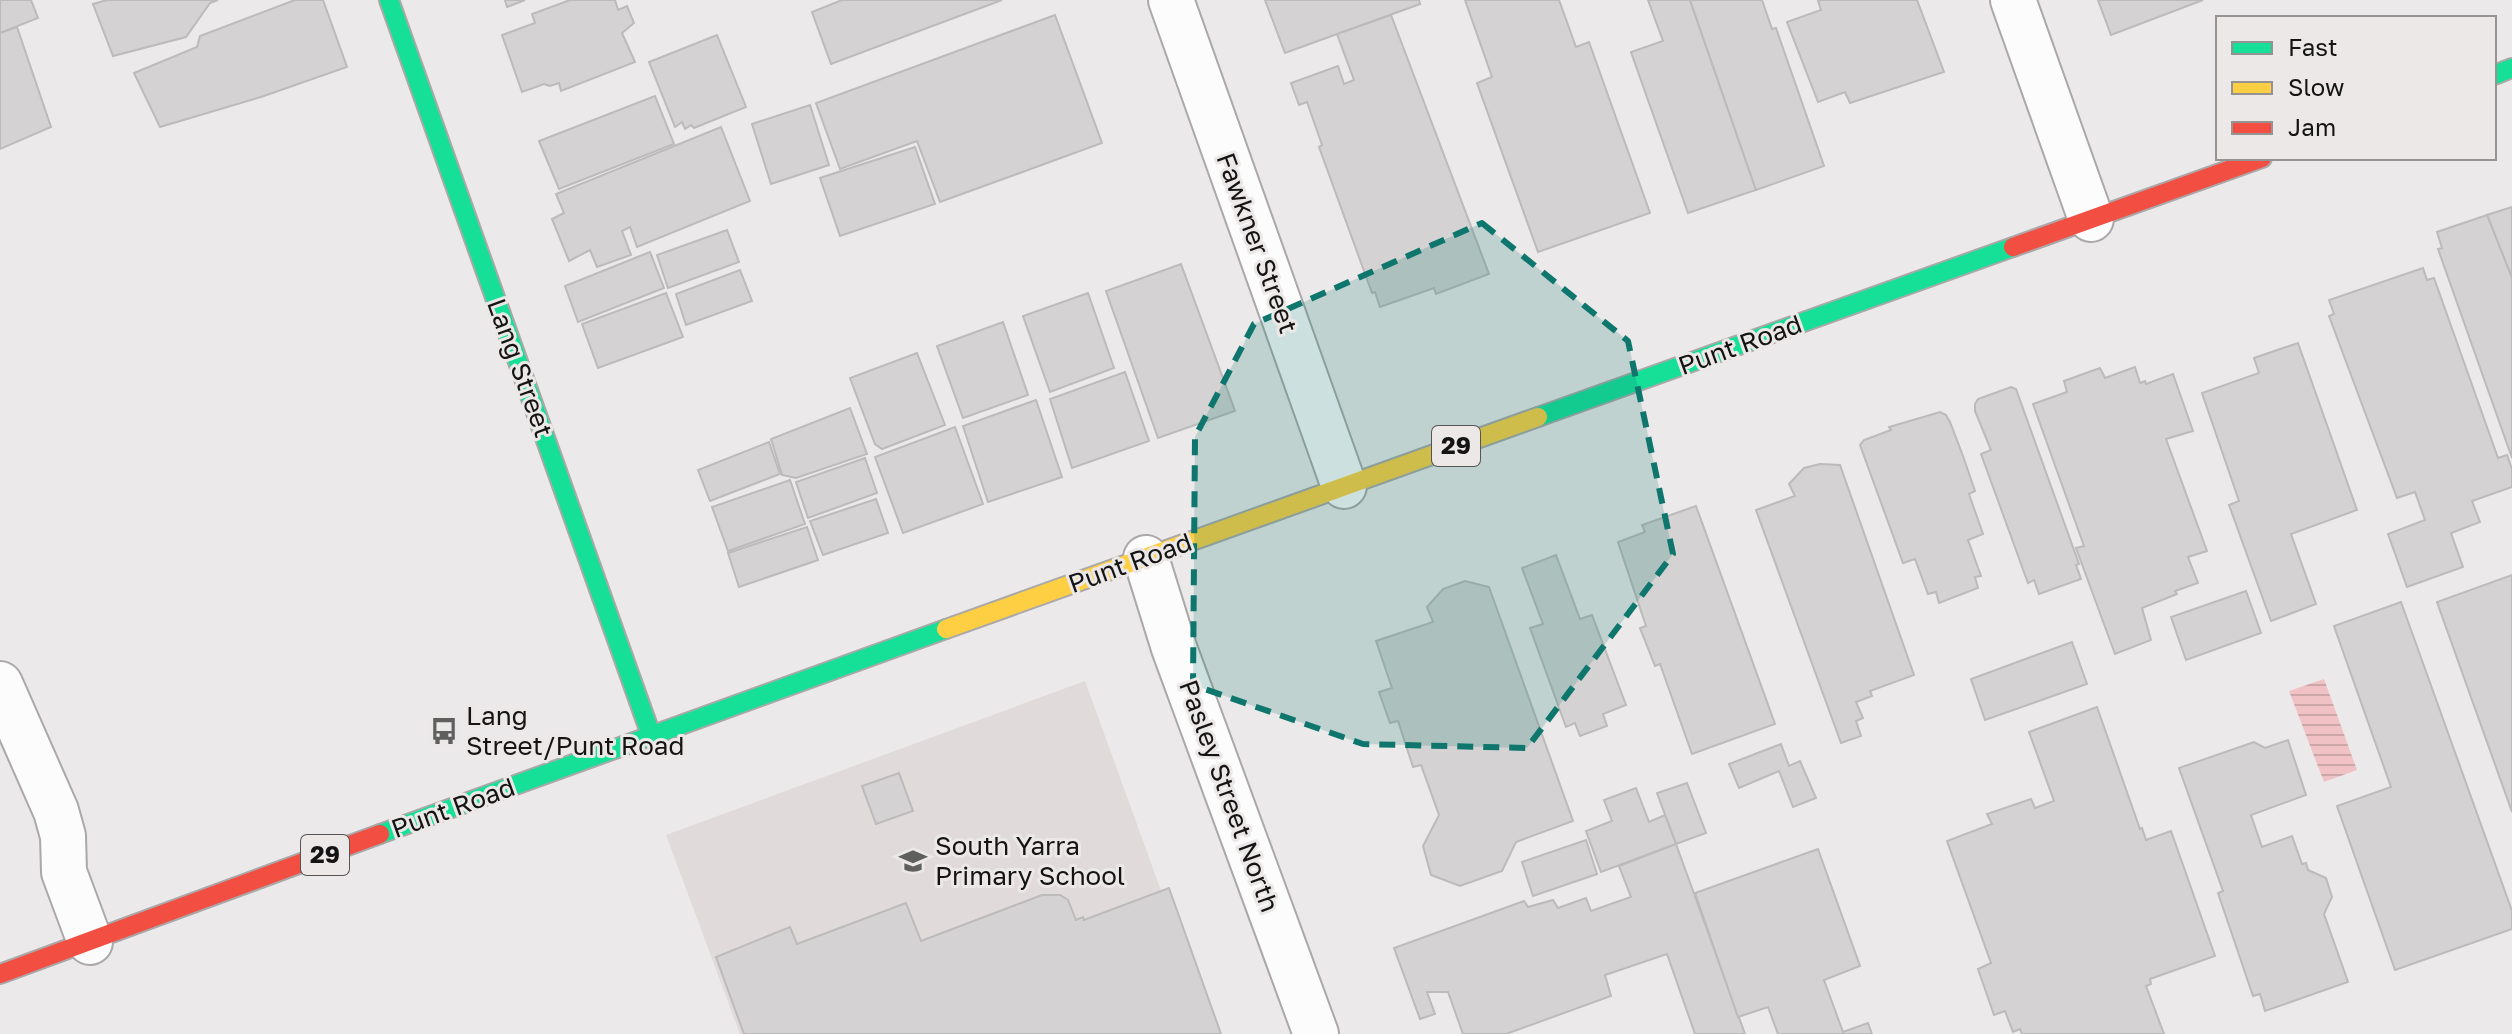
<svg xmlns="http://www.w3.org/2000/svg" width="2512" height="1034" viewBox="0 0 2512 1034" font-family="'Golos Text',sans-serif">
  <defs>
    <pattern id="water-rules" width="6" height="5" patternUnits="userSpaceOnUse" patternTransform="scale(2)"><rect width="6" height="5" fill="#f0c2c5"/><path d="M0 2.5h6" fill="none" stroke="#cda6a8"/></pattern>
  </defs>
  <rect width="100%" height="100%" fill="#ebe9e9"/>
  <!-- built -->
  <polygon fill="#e1dada" points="1085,681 1213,1034 740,1034 666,835"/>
  <!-- water -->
  <polygon fill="url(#water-rules)" points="2324,679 2357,770 2324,782 2289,691"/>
  <!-- building -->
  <g fill="#d4d2d2" stroke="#bcbaba" stroke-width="2">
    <polygon points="0,0 31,0 38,18 0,33"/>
    <polygon points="107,0 218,0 210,3 186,37 113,56 93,4"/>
    <polygon points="295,0 323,0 347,67 261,97 160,127 134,73 197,47 200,36"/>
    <polygon points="505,0 525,0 507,7"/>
    <polygon points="570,0 615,0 618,10 627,6 634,23 622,33 635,62 561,91 559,83 550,86 544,84 522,92 502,35 535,23 532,14"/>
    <polygon points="842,0 1002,0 831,64 812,12"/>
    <polygon points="1265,0 1419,0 1420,4 1285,53"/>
    <polygon points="1465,0 1559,0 1576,47 1589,42 1650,213 1538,252 1477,83 1492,77"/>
    <polygon points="1648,0 1690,0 1756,190 1688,213 1631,52 1663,41"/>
    <polygon points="1690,0 1762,0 1772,29 1776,28 1824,166 1756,190"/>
    <polygon points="1822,0 1917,0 1944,72 1850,103 1845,92 1818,102 1787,22 1821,10 1818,1"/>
    <polygon points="2098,0 2203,0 2111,35"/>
    <polygon points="1055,15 1102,143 940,202 917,141 840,169 816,103"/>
    <polygon points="1391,15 1489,274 1436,294 1434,288 1380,307 1375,292 1372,293 1319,147 1322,145 1307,102 1299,105 1291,83 1338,66 1344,84 1354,80 1337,34"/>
    <polygon points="17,27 51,127 0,149 0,33"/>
    <polygon points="717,35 746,107 694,128 691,125 685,129 682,122 675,127 649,62"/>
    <polygon points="655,96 674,144 559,189 539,141"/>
    <polygon points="810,105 829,165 771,184 752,124"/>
    <polygon points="721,127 750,201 637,247 630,227 622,231 631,255 597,267 590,250 569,261 552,219 564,213 556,194"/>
    <polygon points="915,147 935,204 840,236 820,178"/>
    <polygon points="2512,207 2512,278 2487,215"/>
    <polygon points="2487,215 2512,278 2512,458 2438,249 2442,248 2437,232"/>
    <polygon points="727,230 739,262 668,288 657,255"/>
    <polygon points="650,252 664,288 578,322 565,286"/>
    <polygon points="1181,264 1235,411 1158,438 1106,291"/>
    <polygon points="2423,268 2427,280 2434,278 2498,458 2507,455 2512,469 2512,487 2472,501 2480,522 2451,533 2463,567 2407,587 2388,534 2425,520 2415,492 2397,498 2329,316 2334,314 2329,300"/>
    <polygon points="740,270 752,301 686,325 676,294"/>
    <polygon points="666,293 683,337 598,368 582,324"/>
    <polygon points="1088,293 1114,368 1050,392 1023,316"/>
    <polygon points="1003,322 1028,395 963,418 937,346"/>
    <polygon points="2298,343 2357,510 2291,534 2316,604 2271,621 2229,505 2239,501 2202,393 2259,373 2254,358"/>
    <polygon points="917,353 945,425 882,449 875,444 850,378"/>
    <polygon points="2135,367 2140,383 2145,381 2146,384 2173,374 2193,431 2166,439 2207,551 2188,557 2198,583 2175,591 2177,594 2142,608 2151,640 2115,654 2076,548 2084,546 2033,404 2067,392 2064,381 2100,368 2105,378"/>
    <polygon points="1125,372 1149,441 1072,468 1050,399"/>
    <polygon points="2011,387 2016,389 2079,564 2076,565 2081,579 2039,594 2034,580 2028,583 1981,454 1991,450 1975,411 1975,404 1978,399"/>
    <polygon points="1036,400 1062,477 988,502 963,426"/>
    <polygon points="850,408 867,454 796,478 782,475 771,439"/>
    <polygon points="1940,412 1946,415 1950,422 1963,456 1975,491 1969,494 1983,534 1968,540 1981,576 1975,577 1978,588 1939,603 1936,592 1928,594 1915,559 1903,563 1860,445 1864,440 1891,430 1889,427"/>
    <polygon points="955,427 983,504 903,533 875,457"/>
    <polygon points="769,442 780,474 710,501 698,470"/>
    <polygon points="865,458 877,493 808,518 796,482"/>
    <polygon points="1820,464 1840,465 1914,675 1870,691 1872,696 1856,702 1863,718 1856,721 1861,736 1841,743 1756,510 1795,496 1789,484 1804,468"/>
    <polygon points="790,480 805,524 728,551 712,507"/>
    <polygon points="876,499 888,533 823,555 810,521"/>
    <polygon points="1696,506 1775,724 1692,754 1660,664 1655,666 1640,628 1646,626 1618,542 1645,532 1642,525"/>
    <polygon points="807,527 818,560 739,587 728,553"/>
    <polygon points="1556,555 1580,619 1592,615 1626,705 1603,714 1607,726 1580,736 1575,723 1566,727 1530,628 1543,624 1522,568"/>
    <polygon points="2512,575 2512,812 2437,602"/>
    <polygon points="1465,581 1489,587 1573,821 1516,842 1502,871 1460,886 1431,875 1423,846 1439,815 1421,765 1413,767 1398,721 1390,723 1379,692 1392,688 1376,641 1433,622 1427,607 1443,589"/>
    <polygon points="2246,591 2261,633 2186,660 2171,617"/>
    <polygon points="2401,602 2512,911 2512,929 2395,970 2337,806 2391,787 2334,626"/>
    <polygon points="2072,642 2087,684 1985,720 1971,679"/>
    <polygon points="2097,707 2140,829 2142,828 2146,840 2171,831 2215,956 2150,979 2151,984 2146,986 2164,1034 2022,1034 2020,1029 2013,1032 2005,1011 1994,1015 1978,969 1991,963 1947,841 1992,824 1987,814 2031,799 2035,808 2054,801 2029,732"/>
    <polygon points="2288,740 2306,795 2251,815 2262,847 2292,836 2302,864 2306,863 2308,870 2326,878 2332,897 2324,914 2348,982 2265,1011 2260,994 2253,996 2218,893 2223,891 2179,768 2254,742 2265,748"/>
    <polygon points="1781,744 1789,766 1800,761 1816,798 1793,807 1779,771 1739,788 1729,764"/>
    <polygon points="899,773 913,811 876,824 862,786"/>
    <polygon points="1687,783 1706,833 1676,844 1657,793"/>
    <polygon points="1636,788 1649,822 1665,815 1676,844 1601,872 1586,831 1612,821 1604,800"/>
    <polygon points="1586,840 1597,874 1533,896 1522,862"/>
    <polygon points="1676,844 1745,1034 1695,1034 1667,954 1605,975 1611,996 1506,1034 1463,1034 1448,992 1427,992 1435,1014 1420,1019 1394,948 1524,901 1528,907 1553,900 1558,908 1586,898 1591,911 1631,897 1619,866"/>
    <polygon points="1818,849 1860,966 1824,980 1843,1032 1868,1023 1872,1034 1778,1034 1768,1007 1738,1017 1695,893"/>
    <polygon points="1169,888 1221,1034 744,1034 716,957 790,927 797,944 906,903 921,941 1042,895 1060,895 1068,900 1076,920 1083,917 1084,920"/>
  </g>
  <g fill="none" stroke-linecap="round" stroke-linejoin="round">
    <!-- street casing -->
    <g stroke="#aaa8a8" stroke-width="48">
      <g id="street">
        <polyline points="1171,0 1344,486"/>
        <polyline points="2013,0 2091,219"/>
        <polyline points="1146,558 1174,648 1316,1034"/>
        <polyline points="0,684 56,811 63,836 64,872 90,942"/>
      </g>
    </g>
    <!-- fast casing -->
    <g stroke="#aaa8a8" stroke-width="22">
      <g id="fast">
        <polyline points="389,0 651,735"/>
        <polyline points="2494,75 2512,68"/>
        <polyline points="1538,417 2013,247"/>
        <polyline points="380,834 946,629"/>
      </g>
    </g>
    <!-- slow casing -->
    <g stroke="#aaa8a8" stroke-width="22">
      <polyline id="slow" points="946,629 1538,417"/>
    </g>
    <!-- jam casing -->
    <g stroke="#aaa8a8" stroke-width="22">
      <g id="jam">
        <polyline points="2013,247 2262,158"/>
        <polyline points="0,974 380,834"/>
      </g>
    </g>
    <!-- street -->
    <use href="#street" stroke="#fcfcfc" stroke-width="44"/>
    <!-- fast -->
    <use href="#fast" stroke="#16e098" stroke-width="18"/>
    <!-- slow -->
    <use href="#slow" stroke="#ffcf43" stroke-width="18"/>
    <!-- jam -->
    <use href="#jam" stroke="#f24e42" stroke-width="18"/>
  </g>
  <!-- marked area -->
  <path fill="#0f766e" fill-opacity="0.2" stroke="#0f766e" stroke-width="6" stroke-dasharray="16 10" stroke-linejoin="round" d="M1482,223l146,118 45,213 -146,194 -164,-4 -170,-59 2,-248 59,-113z"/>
  <!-- icons -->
  <defs>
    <g id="bus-bare" transform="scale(2.16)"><path d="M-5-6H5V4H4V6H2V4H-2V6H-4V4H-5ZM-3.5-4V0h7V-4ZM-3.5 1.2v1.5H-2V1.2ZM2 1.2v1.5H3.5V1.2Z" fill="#605f5f" stroke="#ece8e8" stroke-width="2.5" paint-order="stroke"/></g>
    <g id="school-bare" transform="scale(2.16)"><path d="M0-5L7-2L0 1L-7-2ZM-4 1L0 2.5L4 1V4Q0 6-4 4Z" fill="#605f5f" stroke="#ece8e8" stroke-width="2.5" paint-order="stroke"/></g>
  </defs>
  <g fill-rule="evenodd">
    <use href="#bus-bare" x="444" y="731"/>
    <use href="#school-bare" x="913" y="861"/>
  </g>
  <g text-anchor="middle" stroke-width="6" stroke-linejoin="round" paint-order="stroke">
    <!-- shield labels -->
    <g fill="#ece8e8" stroke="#565454" stroke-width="2">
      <rect x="1432" y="426" width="48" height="40" rx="6"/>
      <rect x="301" y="835" width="48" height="40" rx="6"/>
    </g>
    <g font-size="24" font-weight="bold" fill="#151414">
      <text x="1456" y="454">29</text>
      <text x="325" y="863">29</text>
    </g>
    <!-- street labels -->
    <g font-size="26" fill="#151414" stroke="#ece8e8">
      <text transform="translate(1257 243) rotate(70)" y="9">Fawkner Street</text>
      <text transform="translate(1740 345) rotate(-20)" y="9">Punt Road</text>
      <text transform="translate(520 368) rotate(70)" y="9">Lang Street</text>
      <text transform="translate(1130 563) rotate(-20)" y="9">Punt Road</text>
      <text transform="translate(1229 796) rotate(70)" y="9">Pasley Street North</text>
      <text transform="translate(453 808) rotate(-20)" y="9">Punt Road</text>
    </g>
    <!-- poi labels -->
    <g font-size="26" fill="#151414" stroke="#ece8e8" text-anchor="start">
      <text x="466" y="725">Lang<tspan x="466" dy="30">Street/Punt Road</tspan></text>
      <text x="935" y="855">South Yarra<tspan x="935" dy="30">Primary School</tspan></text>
    </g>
  </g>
  <!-- legend -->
  <rect x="2216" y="16" width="280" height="144" fill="#ece8e8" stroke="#969393" stroke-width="2"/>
  <rect x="2232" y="42" width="40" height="12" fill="#16e098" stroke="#969393" stroke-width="2"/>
  <text x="2288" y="56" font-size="24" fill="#151414">Fast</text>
  <rect x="2232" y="82" width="40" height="12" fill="#ffcf43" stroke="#969393" stroke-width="2"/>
  <text x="2288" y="96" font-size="24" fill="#151414">Slow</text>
  <rect x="2232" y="122" width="40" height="12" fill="#f24e42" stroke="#969393" stroke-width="2"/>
  <text x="2288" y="136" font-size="24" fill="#151414">Jam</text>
</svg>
